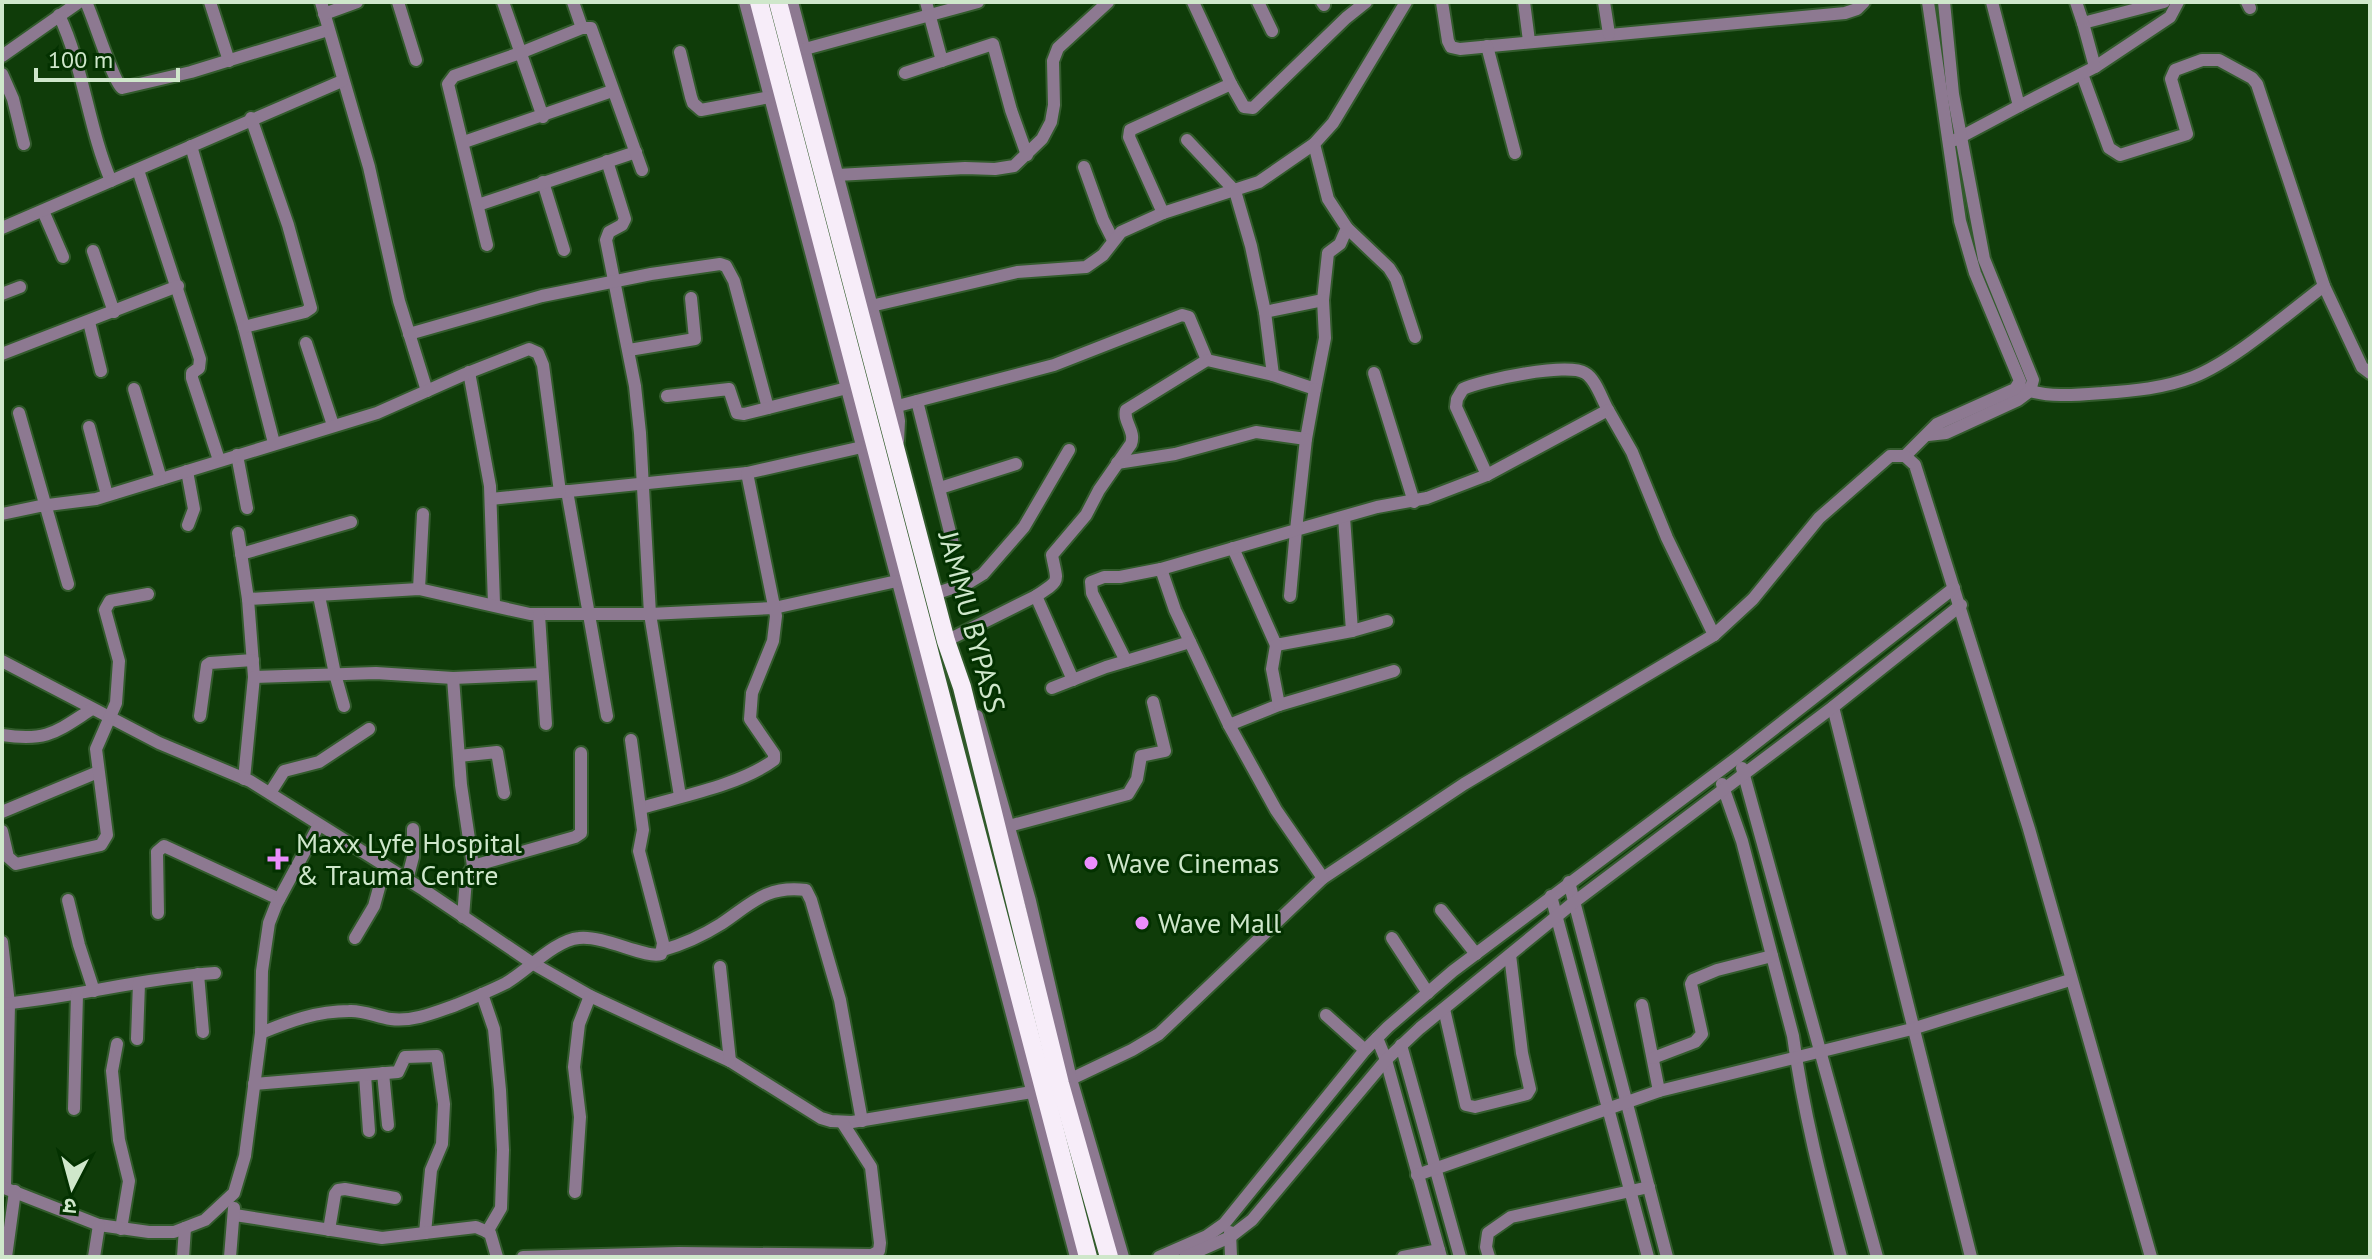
<svg xmlns="http://www.w3.org/2000/svg" width="2372" height="1259" viewBox="0 0 2372 1259" font-family="'PT Sans','Noto Sans Devanagari',sans-serif">
  <rect width="100%" height="100%" fill="#0f3c09"/>
  <g fill="none" stroke-linecap="round" stroke-linejoin="round">
    <!-- minor casing -->
    <g stroke="#325b2c" stroke-width="16">
      <g id="minor">
        <path d="M86,2c8,17 27,79 36,86l69,-16 137,-42"/>
        <polyline points="210,2 229,61"/>
        <polyline points="321,2 369,167 399,301 427,391"/>
        <polyline points="398,2 416,60"/>
        <polyline points="503,2 543,117"/>
        <polyline points="573,2 582,28"/>
        <polyline points="745,2 1076,1257"/>
        <polyline points="792,2 894,391 899,421 898,441"/>
        <polyline points="926,2 942,61"/>
        <polyline points="1193,2 1231,84 1130,130 1129,137 1163,213 1259,182 1314,144 1333,123 1406,2"/>
        <polyline points="1258,2 1272,31"/>
        <polyline points="1322,2 1324,5"/>
        <polyline points="1442,2 1448,41 1451,47 1460,49 1845,13 1857,9 1864,2"/>
        <polyline points="1524,2 1529,41"/>
        <polyline points="1604,2 1609,34"/>
        <polyline points="2076,2 2083,23 2164,2"/>
        <polyline points="2247,2 2250,8"/>
        <polyline points="324,14 357,2"/>
        <path d="M59,15c25,53 29,112 52,166"/>
        <polyline points="1487,46 1515,153"/>
        <polyline points="805,49 978,2"/>
        <polyline points="680,52 691,97 693,103 701,110 770,97"/>
        <polyline points="2,56 79,2"/>
        <polyline points="2095,67 2170,17 2178,2"/>
        <polyline points="905,73 993,44 1011,110 1027,155"/>
        <polyline points="2,74 13,99 24,144"/>
        <polyline points="2082,74 2109,148 2120,155 2187,134 2171,79 2175,70 2202,60 2219,60 2252,78 2257,84 2324,286 2362,367 2370,373"/>
        <polyline points="1231,84 1244,107 1253,108 1346,18 1366,2"/>
        <polyline points="2019,106 2095,67 2083,23"/>
        <polyline points="1187,140 1235,191 1251,246 1265,312 1323,300 1328,253 1340,244 1347,228 1328,199 1314,144"/>
        <polyline points="1955,140 2019,106 1992,2"/>
        <polyline points="464,142 612,91"/>
        <polyline points="191,146 244,327 274,443"/>
        <polyline points="607,161 625,219 622,225 609,232 606,240 635,386 640,433 650,614 680,796"/>
        <polyline points="1084,167 1103,220 1113,240"/>
        <polyline points="138,170 200,359 199,368 192,373 192,378 219,460"/>
        <polyline points="837,175 965,168 995,169 1014,166 1042,139 1051,122 1054,105 1053,61 1058,48 1108,2"/>
        <polyline points="543,182 564,250"/>
        <polyline points="478,205 636,152"/>
        <polyline points="43,211 63,257"/>
        <polyline points="2,228 342,81"/>
        <polyline points="1347,228 1389,268 1396,279 1415,337"/>
        <polyline points="487,245 448,84 454,76 520,53 582,28 591,28 642,170"/>
        <polyline points="93,251 114,312"/>
        <polyline points="2,294 20,287"/>
        <polyline points="871,306 1017,272 1086,267 1103,255 1121,232 1163,213"/>
        <polyline points="1265,312 1273,375 1315,389 1325,338 1323,300"/>
        <polyline points="89,322 101,371"/>
        <polyline points="244,327 305,312 311,308 288,225 251,118"/>
        <polyline points="409,334 542,296 651,274 720,264 726,266 734,281 768,408"/>
        <polyline points="306,343 333,425"/>
        <polyline points="629,350 695,339 691,298"/>
        <polyline points="2,354 178,286"/>
        <polyline points="469,372 490,486 494,604"/>
        <polyline points="1374,373 1414,502"/>
        <polyline points="134,389 161,479"/>
        <path d="M2024,389c24,9 54,6 79,4 31,-2 61,-5 90,-16 41,-16 95,-64 131,-91"/>
        <polyline points="667,396 729,389 737,413 744,414 847,388"/>
        <polyline points="917,401 953,544"/>
        <polyline points="890,408 1054,365 1182,315 1189,317 1207,360 1273,375"/>
        <polyline points="19,413 68,584"/>
        <polyline points="89,427 107,495"/>
        <polyline points="1928,435 1946,433 2018,400 2030,391 2033,380 1984,259 1953,94 1944,2"/>
        <polyline points="237,455 247,508"/>
        <polyline points="1905,456 1937,424 2015,389 2020,381 1975,273 1960,221 1928,2"/>
        <polyline points="1117,463 1175,454 1256,432 1306,439 1315,389"/>
        <polyline points="187,471 194,509 188,525"/>
        <path d="M1487,475l-31,-68 1,-8 6,-10c19,-9 105,-27 122,-16 11,6 17,27 23,37"/>
        <polyline points="940,488 1016,464"/>
        <polyline points="567,491 607,716"/>
        <polyline points="491,499 747,473 862,447"/>
        <polyline points="2,514 40,506 96,499 377,413 465,374 529,349 538,353 543,365 560,492"/>
        <polyline points="1344,517 1352,631 1387,621"/>
        <polyline points="238,533 248,599 254,677 244,779"/>
        <polyline points="1233,548 1276,645 1352,631"/>
        <polyline points="241,554 351,522"/>
        <polyline points="1161,569 1175,610 1229,725 1279,705"/>
        <polyline points="419,589 423,514"/>
        <polyline points="934,594 970,582 983,574 1024,527 1069,450"/>
        <polyline points="319,596 335,674 344,706"/>
        <path d="M1036,596c26,-17 21,-13 16,-41l34,-40 13,-25 32,-46c5,-13 -8,-22 -5,-34l81,-50"/>
        <polyline points="1290,596 1296,530 1377,507 1427,498 1487,475 1608,410 1632,452 1667,538 1714,635"/>
        <polyline points="248,599 419,589 530,614 650,614 774,608 897,581"/>
        <polyline points="539,615 546,724"/>
        <polyline points="946,641 1036,596 1073,680"/>
        <polyline points="1276,645 1272,669 1279,705 1394,671"/>
        <polyline points="2,661 159,743 250,781 424,890 532,963 590,996 730,1061 821,1118 831,1121 852,1122 1032,1092 1071,1079 1132,1050 1159,1034 1323,878 1464,784 1714,635 1753,599 1819,518 1890,456 1905,456 1915,465 2029,829 2151,1257"/>
        <polyline points="1126,661 1092,593 1091,582 1104,577 1120,577 1161,569 1296,530 1306,439"/>
        <polyline points="254,677 376,673 453,678 542,674"/>
        <polyline points="453,678 461,785 473,866"/>
        <polyline points="1052,688 1106,667 1190,642"/>
        <polyline points="1833,707 1971,1257"/>
        <polyline points="200,716 207,665 210,663 253,660"/>
        <polyline points="977,716 1030,901 1071,1079 1123,1257"/>
        <polyline points="1229,725 1276,810 1323,878"/>
        <path d="M2,735c45,7 54,-3 90,-26"/>
        <polyline points="459,756 497,752 504,793"/>
        <polyline points="1742,768 1877,1257"/>
        <path d="M1722,784l20,57 51,195c10,75 29,148 48,221"/>
        <polyline points="270,793 284,771 319,762 369,729"/>
        <path d="M641,808c41,-12 99,-23 133,-48v-6l-24,-35 2,-26 21,-52 3,-25 -29,-143"/>
        <polyline points="2,812 98,772"/>
        <polyline points="1009,826 1128,794 1137,779 1141,756 1165,751 1153,702"/>
        <polyline points="2,831 8,857 16,864 101,845 107,835 96,749 116,703 119,661 105,610 110,601 148,594"/>
        <polyline points="407,880 413,857 413,829"/>
        <polyline points="1569,882 1667,1257"/>
        <polyline points="1551,896 1648,1257"/>
        <polyline points="68,900 79,945 94,991"/>
        <polyline points="1441,910 1476,954"/>
        <polyline points="158,913 157,852 164,846 279,899"/>
        <polyline points="463,917 466,879 473,866 575,837 581,833 581,753"/>
        <polyline points="355,938 374,906 385,866"/>
        <polyline points="1392,938 1428,993"/>
        <polyline points="2,942 9,1004 5,1188"/>
        <path d="M663,950c21,-6 39,-14 58,-26 30,-20 45,-39 85,-34l5,10 29,100 22,121"/>
        <polyline points="720,967 730,1061"/>
        <polyline points="198,974 203,1032"/>
        <polyline points="482,994 494,1029 500,1090 503,1150 501,1208 487,1232"/>
        <path d="M2,1004c72,-7 142,-26 213,-31"/>
        <polyline points="1642,1005 1659,1091"/>
        <polyline points="1444,1009 1466,1105 1475,1107 1527,1094 1530,1089 1522,1053 1510,955"/>
        <polyline points="1326,1015 1365,1050"/>
        <path d="M261,1033c29,-12 56,-22 88,-22 14,-1 28,6 42,8 22,3 45,-7 65,-14 17,-7 34,-14 50,-22 21,-12 49,-43 73,-45 25,-3 67,21 82,16l2,-11 -24,-92 4,-21 -12,-90"/>
        <polyline points="1377,1038 1386,1060 1441,1257"/>
        <polyline points="137,1039 139,983"/>
        <polyline points="117,1044 112,1071 119,1140 129,1181 121,1229"/>
        <polyline points="1401,1045 1460,1257"/>
        <polyline points="1653,1058 1695,1042 1702,1034 1691,984 1693,980 1717,970 1772,956"/>
        <polyline points="383,1073 388,1125"/>
        <polyline points="365,1075 369,1131"/>
        <polyline points="254,1084 398,1072 405,1057 437,1056 444,1104 442,1144 431,1170 425,1233"/>
        <polyline points="74,1109 77,994"/>
        <polyline points="1417,1175 1659,1091 1912,1029 2070,980"/>
        <polyline points="2,1187 99,1225 149,1232 174,1232 205,1220 234,1193 245,1156 261,1033 262,971 269,923 276,905 319,825"/>
        <polyline points="575,1192 580,1117 574,1067 579,1024 590,996"/>
        <polyline points="235,1215 382,1238 476,1227 490,1233 497,1257"/>
        <polyline points="329,1230 335,1194 338,1190 345,1189 395,1198"/>
        <polyline points="1230,1232 1231,1257"/>
        <polyline points="6,1257 15,1191"/>
        <polyline points="94,1257 99,1225"/>
        <polyline points="183,1257 185,1228"/>
        <polyline points="230,1257 234,1208"/>
        <polyline points="523,1257 679,1253 872,1255 879,1251 880,1243 871,1167 842,1122"/>
        <polyline points="1159,1257 1207,1236 1224,1224 1365,1050 1388,1027 1453,971 1738,757 1954,588"/>
        <polyline points="1185,1257 1230,1237 1252,1220 1386,1060 1420,1028 1573,903 1833,707 1961,605"/>
        <polyline points="1403,1257 1439,1250"/>
        <polyline points="1489,1257 1486,1247 1488,1233 1511,1217 1649,1187"/>
      </g>
    </g>
    <!-- highway casing -->
    <g stroke="#325b2c" stroke-width="22">
      <g id="highway">
        <polyline points="759,2 1088,1257"/>
        <polyline points="778,2 946,641 962,687 1060,1084 1109,1257"/>
      </g>
    </g>
    <!-- minor -->
    <use href="#minor" stroke="#8d7991" stroke-width="12"/>
    <!-- highway -->
    <use href="#highway" stroke="#f7edf9" stroke-width="18"/>
  </g>
  <!-- markers -->
  <g fill="#eb8dfc" stroke="#033100" stroke-width="3">
    <path d="M274 847h8v8h8v8h-8v8h-8v-8h-8v-8h8z"/>
    <circle cx="1091" cy="863" r="8"/>
    <circle cx="1142" cy="923" r="8"/>
  </g>
  <g text-anchor="middle" stroke-width="6" stroke-linejoin="round" paint-order="stroke">
    <!-- street labels -->
    <g font-size="28" fill="#cfe7cb" stroke="#033100">
      <text transform="translate(972 622) rotate(75)" y="10">JAMMU BYPASS</text>
    </g>
    <!-- poi labels -->
    <g font-size="28" fill="#cfe7cb" stroke="#033100" text-anchor="start">
      <text x="296" y="853">Maxx Lyfe Hospital<tspan x="296" dy="32">&amp; Trauma Centre</tspan></text>
      <text x="1107" y="873">Wave Cinemas</text>
      <text x="1158" y="933">Wave Mall</text>
    </g>
  </g>
  <!-- border -->
  <rect width="2372" height="1259" fill="none" stroke="#cfe7cb" stroke-width="8"/>
  <!-- north arrow -->
  <g transform="translate(72 1187) rotate(186)" stroke="#033100" stroke-width="6" paint-order="stroke">
  <path d="M0-6L14 30L0 20L-14 30Z" fill="#cfe7cb"/>
  <text y="-12" font-size="22" font-weight="bold" text-anchor="middle" fill="#cfe7cb">उ</text>
  </g>
  <!-- scale -->
  <path d="M36 68v12h142v-12" fill="none" stroke="#cfe7cb" stroke-width="4"/>
  <text x="48" y="68" font-size="24" fill="#cfe7cb" stroke="#033100" stroke-width="6" paint-order="stroke">100 m</text>
</svg>
